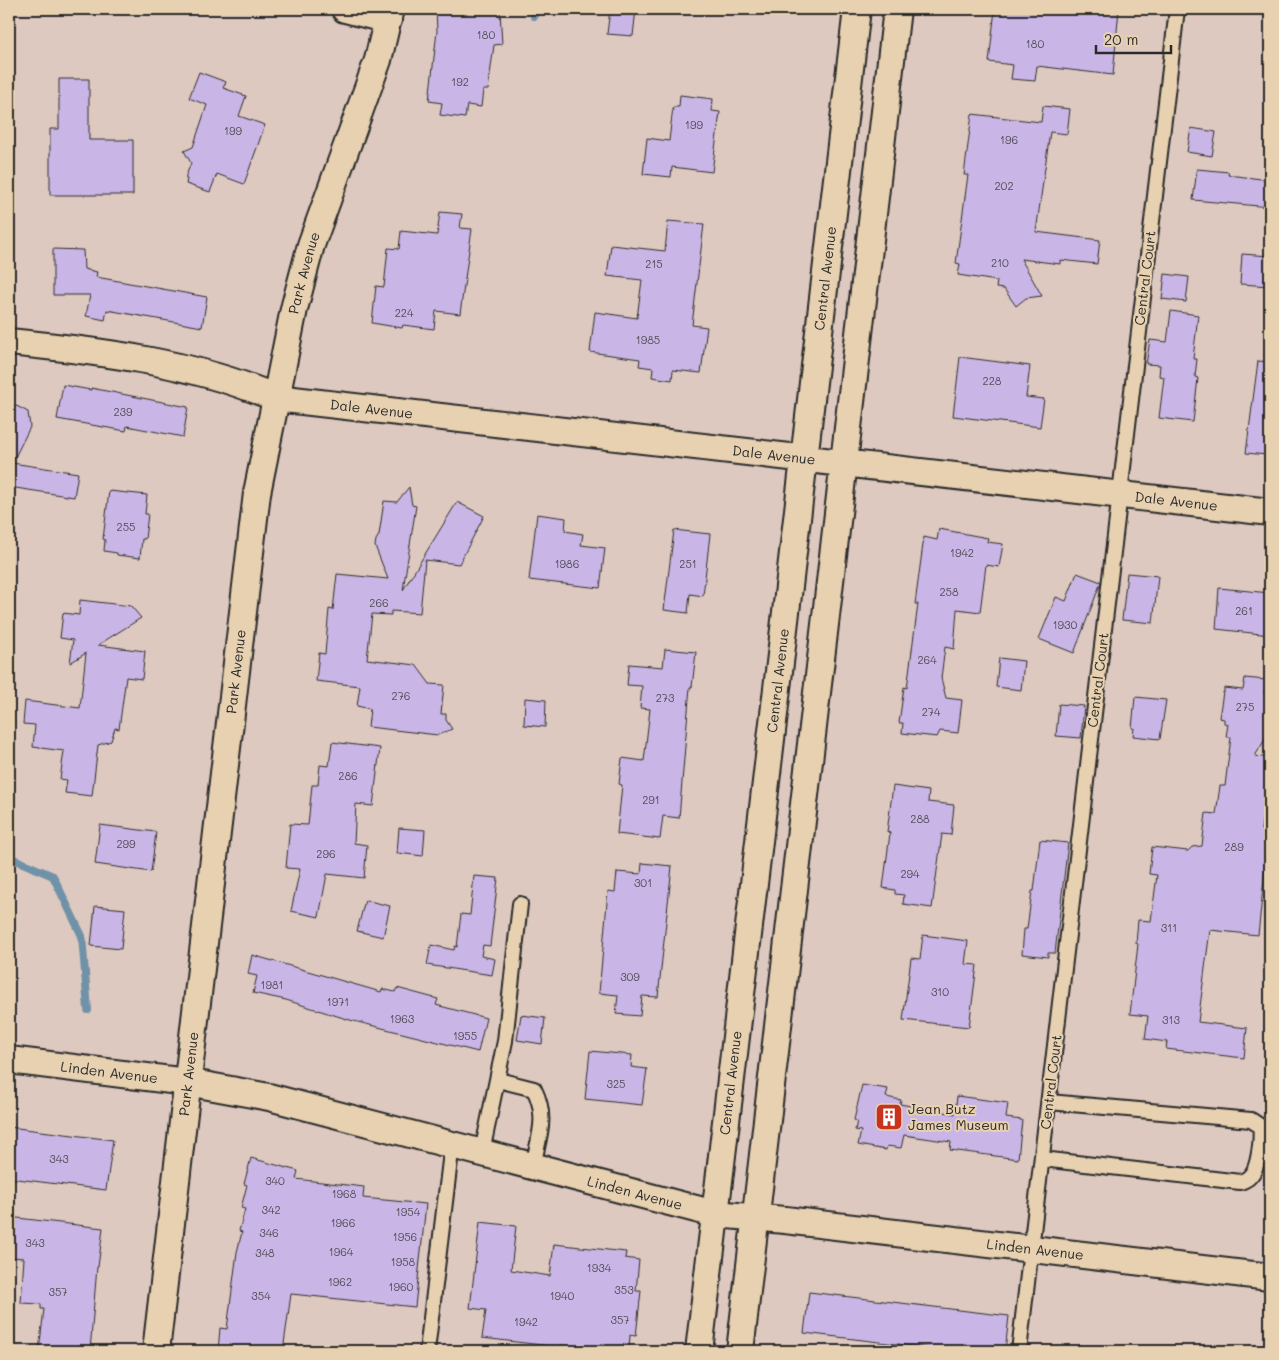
<svg xmlns="http://www.w3.org/2000/svg" width="1279" height="1360" viewBox="0 0 1279 1360" font-family="Mali,sans-serif">
  <rect width="100%" height="100%" fill="#dec9c0"/>
  <filter id="ink" filterUnits="userSpaceOnUse"><feTurbulence type="fractalNoise" baseFrequency=".02" numOctaves="2"/><feDisplacementMap in="SourceGraphic" scale="10" xChannelSelector="R" yChannelSelector="G"/><feConvolveMatrix kernelMatrix="1 2 1 2 8 2 1 2 1" color-interpolation-filters="sRGB"/></filter>
  <g filter="url(#ink)">
    <g fill="none" stroke-linecap="round" stroke-linejoin="round">
      <!-- stream -->
      <g stroke="#6f92a8" stroke-width="8">
        <polyline points="534,9 534,16"/>
        <polyline points="9,857 53,876 82,936 88,1010"/>
      </g>
    </g>
    <!-- building -->
    <g fill="#cab6e6" stroke="#2b2b2b">
      <polygon points="436,9 477,9 477,11 500,11 502,44 494,45 488,90 483,90 481,107 467,105 465,118 440,115 442,103 429,101 437,31"/>
      <polygon points="610,9 636,9 633,36 607,34"/>
      <polygon points="995,9 1119,9 1113,75 1037,66 1035,81 1011,79 1013,65 989,62"/>
      <polygon points="199,72 226,82 223,88 246,96 239,116 265,125 244,184 217,174 210,192 186,184 187,179 185,178 191,163 184,151 193,147 207,105 189,98"/>
      <polygon points="59,79 89,79 89,140 133,140 133,195 50,195 50,129 59,129"/>
      <polygon points="680,95 713,99 712,111 720,112 712,172 672,167 671,177 643,174 647,138 669,141 673,107 679,107"/>
      <polygon points="1043,106 1070,109 1067,134 1050,132 1036,232 1100,240 1097,264 1060,260 1060,264 1021,259 1042,296 1026,298 1016,306 1004,289 996,288 997,281 958,275 960,264 956,263 968,175 964,175 972,114 1041,122"/>
      <polygon points="1191,128 1216,132 1212,156 1187,152"/>
      <polygon points="1197,169 1229,172 1228,175 1270,180 1270,207 1193,200"/>
      <polygon points="440,212 462,214 460,228 472,229 460,314 436,311 434,329 403,325 402,328 372,323 376,286 384,287 388,248 399,249 401,231 437,235"/>
      <polygon points="668,221 704,224 692,325 707,327 701,373 673,370 672,380 652,377 653,368 639,366 640,359 590,352 595,312 637,318 642,280 607,276 611,245 665,251"/>
      <polygon points="53,249 83,250 84,269 97,272 96,277 207,297 202,327 107,310 105,320 86,316 90,295 53,295"/>
      <polygon points="1242,254 1270,256 1270,286 1240,284"/>
      <polygon points="1165,274 1189,277 1186,302 1162,299"/>
      <polygon points="1171,311 1198,315 1193,359 1197,359 1195,377 1198,378 1193,422 1159,418 1164,377 1159,376 1160,365 1146,364 1150,340 1167,342"/>
      <polygon points="960,357 1030,366 1026,397 1044,399 1040,427 953,416"/>
      <polygon points="1258,361 1270,362 1270,450 1268,449 1267,455 1246,453"/>
      <polygon points="63,385 91,390 91,388 188,407 183,437 127,426 126,431 57,419"/>
      <polygon points="9,402 28,412 30,427 12,463 78,473 74,497 9,487"/>
      <polygon points="409,487 412,505 416,506 403,590 457,502 484,516 459,564 425,560 420,613 391,611 391,615 372,614 367,659 416,665 430,684 444,685 441,714 446,714 446,720 452,729 438,735 368,727 370,709 357,706 360,686 316,681 319,653 325,654 329,609 333,610 337,574 388,579 375,546 376,540 379,535 384,501 397,502"/>
      <polygon points="109,491 147,495 145,514 148,514 145,539 142,539 140,558 117,555 117,553 104,551 105,540 103,539"/>
      <polygon points="537,514 566,518 565,531 583,534 581,545 605,548 600,588 529,580"/>
      <polygon points="939,529 988,538 987,542 1003,544 999,567 986,565 980,612 957,609 954,649 945,647 941,678 946,698 962,700 958,733 940,731 937,737 902,733 903,723 899,723 904,687 907,688 918,604 915,604 924,537 937,540"/>
      <polygon points="674,530 710,534 703,596 690,594 688,613 664,610"/>
      <polygon points="1077,573 1101,582 1074,653 1039,639 1056,597 1066,601"/>
      <polygon points="1127,573 1158,576 1153,623 1122,620"/>
      <polygon points="1219,588 1270,593 1270,635 1216,629"/>
      <polygon points="80,600 131,606 141,618 98,645 145,651 142,679 126,677 119,729 115,728 111,741 98,745 92,796 65,793 67,780 60,779 64,751 33,747 35,725 23,724 25,701 80,708 86,653 70,663 73,640 60,638 63,613 79,615"/>
      <polygon points="665,649 696,652 692,687 690,687 679,818 663,816 660,839 617,834 622,785 619,784 622,758 644,761 650,709 640,708 642,686 627,685 629,664 663,667"/>
      <polygon points="999,658 1024,661 1021,690 996,687"/>
      <polygon points="1245,678 1266,680 1264,694 1270,695 1270,731 1255,756 1270,758 1270,792 1266,791 1261,830 1269,831 1258,935 1210,930 1198,1022 1247,1028 1244,1058 1166,1049 1167,1042 1145,1039 1148,1016 1130,1014 1138,944 1136,943 1138,920 1151,921 1157,875 1149,874 1152,847 1188,851 1192,847 1202,846 1206,813 1216,814 1220,786 1225,786 1231,737 1226,737 1228,724 1224,723 1224,719 1219,718 1223,692 1224,693 1224,688 1243,690"/>
      <polygon points="1135,697 1166,700 1160,739 1133,736 1134,728 1132,728"/>
      <polygon points="525,698 546,700 545,727 524,725"/>
      <polygon points="1059,704 1084,706 1081,738 1056,736"/>
      <polygon points="332,742 380,748 373,806 356,804 354,843 367,845 364,878 327,874 319,917 291,911 300,869 286,868 290,824 308,825 312,785 318,785 320,765 329,766"/>
      <polygon points="893,786 929,791 928,802 954,805 951,835 942,834 932,908 903,904 904,895 895,894 895,890 883,888 890,833 887,832"/>
      <polygon points="100,825 156,832 151,872 95,864"/>
      <polygon points="399,828 425,830 423,856 397,853"/>
      <polygon points="1040,840 1068,843 1055,953 1048,953 1048,957 1022,954 1024,929 1027,929 1032,891 1034,891"/>
      <polygon points="642,863 672,866 658,997 642,996 640,1016 616,1014 618,995 599,993 608,891 615,892 617,872 641,874"/>
      <polygon points="474,876 498,878 490,946 483,945 481,956 495,959 492,975 427,965 431,945 454,950 455,946 457,947 461,914 470,915"/>
      <polygon points="365,900 390,906 383,937 357,931"/>
      <polygon points="95,906 125,909 121,949 91,946"/>
      <polygon points="923,935 968,941 965,964 977,965 969,1027 903,1020 911,958 920,959"/>
      <polygon points="252,955 381,992 382,989 395,992 397,988 438,999 436,1005 486,1018 478,1052 350,1020 286,1000 253,993 257,976 248,974"/>
      <polygon points="521,1015 545,1018 542,1044 517,1040"/>
      <polygon points="590,1051 632,1055 631,1067 647,1069 642,1105 585,1099"/>
      <polygon points="862,1085 888,1089 886,1097 901,1100 900,1104 955,1114 957,1096 1008,1103 1006,1118 1022,1120 1018,1159 950,1150 951,1142 904,1135 901,1148 887,1146 886,1150 858,1145 861,1131 855,1130 857,1121 854,1120"/>
      <polygon points="9,1127 113,1140 106,1190 9,1178"/>
      <polygon points="251,1158 298,1171 296,1179 364,1187 363,1198 426,1204 415,1307 291,1294 283,1351 218,1351 220,1328 227,1329 237,1252 242,1232 239,1231 245,1209 241,1208 247,1185 244,1184"/>
      <polygon points="9,1217 103,1228 98,1267 97,1267 90,1351 39,1351 44,1309 41,1309 41,1304 21,1303 24,1258 9,1257"/>
      <polygon points="480,1222 516,1226 511,1270 550,1276 554,1244 626,1252 625,1258 639,1260 636,1291 641,1291 636,1336 630,1335 629,1351 612,1351 560,1345 559,1347 482,1338 486,1310 470,1308"/>
      <polygon points="809,1292 1009,1316 1005,1351 955,1351 804,1333"/>
    </g>
    <g fill="none" stroke-linecap="round" stroke-linejoin="round">
      <!-- lane casing -->
      <g stroke="#2b2b2b" stroke-width="18">
        <g id="lane">
          <path d="M498,1080l36,9c14,28 5,47 -1,77"/>
          <polyline points="482,1152 505,1041 520,904"/>
          <path d="M1042,1159l198,23c3,-1 8,-3 10,-6 9,-8 12,-39 10,-50l-9,-6 -202,-18"/>
          <polyline points="427,1351 452,1144"/>
          <polyline points="1019,1351 1177,9"/>
        </g>
      </g>
      <!-- street casing -->
      <g stroke="#2b2b2b" stroke-width="30">
        <g id="street">
          <polyline points="345,9 388,20"/>
          <path id="s1" d="M9,342c90,9 183,20 267,56l994,114"/>
          <path id="s2" d="M9,1060l178,22 82,15 446,117 70,6 485,57"/>
          <path id="s3" d="M156,1351l101,-858 37,-184 17,-64 67,-185 12,-51"/>
          <path id="s4" d="M699,1351l158,-1342"/>
          <polyline points="740,1351 897,9"/>
        </g>
      </g>
      <!-- lane -->
      <use href="#lane" stroke="#e7d1b0" stroke-width="14"/>
      <!-- street -->
      <use href="#street" stroke="#e7d1b0" stroke-width="26"/>
    </g>
  </g>
  <!-- icons -->
  <defs>
    <g id="building-square" transform="scale(1.4375)"><rect x="-9" y="-9" width="18" height="18" rx="4" fill="#c8321e" stroke="#e7d1b0"/><path d="M-4-6H4V6H1V3H-1V6H-4ZM-2.5-4.3h1.7v1.8h-1.7ZM.8-4.3h1.7v1.8H.8ZM-2.5-1h1.7V.8h-1.7ZM.8-1h1.7V.8H.8Z" fill="#fff"/></g>
  </defs>
  <g fill-rule="evenodd">
    <use href="#building-square" x="889" y="1117"/>
  </g>
  <g text-anchor="middle" stroke-width="4" stroke-linejoin="round" paint-order="stroke">
    <!-- number labels -->
    <g font-size="11" fill="#534e5a">
      <text x="486" y="39">180</text>
      <text x="1035" y="48">180</text>
      <text x="460" y="86">192</text>
      <text x="694" y="129">199</text>
      <text x="233" y="135">199</text>
      <text x="1009" y="144">196</text>
      <text x="1004" y="190">202</text>
      <text x="1000" y="267">210</text>
      <text x="654" y="268">215</text>
      <text x="404" y="317">224</text>
      <text x="648" y="344">1985</text>
      <text x="992" y="385">228</text>
      <text x="123" y="416">239</text>
      <text x="126" y="531">255</text>
      <text x="962" y="557">1942</text>
      <text x="567" y="568">1986</text>
      <text x="688" y="568">251</text>
      <text x="949" y="596">258</text>
      <text x="379" y="607">266</text>
      <text x="1244" y="615">261</text>
      <text x="1065" y="629">1930</text>
      <text x="927" y="664">264</text>
      <text x="401" y="700">276</text>
      <text x="665" y="702">273</text>
      <text x="1245" y="711">275</text>
      <text x="931" y="716">274</text>
      <text x="348" y="780">286</text>
      <text x="651" y="804">291</text>
      <text x="920" y="823">288</text>
      <text x="126" y="848">299</text>
      <text x="1234" y="851">289</text>
      <text x="326" y="858">296</text>
      <text x="910" y="878">294</text>
      <text x="643" y="887">301</text>
      <text x="1169" y="932">311</text>
      <text x="630" y="981">309</text>
      <text x="272" y="989">1981</text>
      <text x="940" y="996">310</text>
      <text x="338" y="1006">1971</text>
      <text x="402" y="1023">1963</text>
      <text x="1171" y="1024">313</text>
      <text x="465" y="1040">1955</text>
      <text x="616" y="1088">325</text>
      <text x="59" y="1163">343</text>
      <text x="275" y="1185">340</text>
      <text x="344" y="1198">1968</text>
      <text x="271" y="1214">342</text>
      <text x="408" y="1216">1954</text>
      <text x="343" y="1227">1966</text>
      <text x="269" y="1237">346</text>
      <text x="405" y="1241">1956</text>
      <text x="35" y="1247">343</text>
      <text x="341" y="1256">1964</text>
      <text x="265" y="1257">348</text>
      <text x="403" y="1266">1958</text>
      <text x="599" y="1272">1934</text>
      <text x="340" y="1286">1962</text>
      <text x="401" y="1291">1960</text>
      <text x="624" y="1294">353</text>
      <text x="58" y="1296">357</text>
      <text x="261" y="1300">354</text>
      <text x="562" y="1300">1940</text>
      <text x="620" y="1324">357</text>
      <text x="526" y="1326">1942</text>
    </g>
    <!-- street labels -->
    <g font-size="14" fill="#2b2b2b" stroke="#e7d1b0">
      <text dy="5" stroke="none"><textPath href="#s3" startOffset="1089">Park Avenue</textPath></text>
      <text dy="5" stroke="none"><textPath href="#s4" startOffset="1080">Central Avenue</textPath></text>
      <text transform="translate(1145 278) rotate(-83)" y="5">Central Court</text>
      <text dy="5" stroke="none"><textPath href="#s1" startOffset="370">Dale Avenue</textPath></text>
      <text dy="5" stroke="none"><textPath href="#s1" startOffset="775">Dale Avenue</textPath></text>
      <text dy="5" stroke="none"><textPath href="#s1" startOffset="1180">Dale Avenue</textPath></text>
      <text dy="5" stroke="none"><textPath href="#s3" startOffset="684">Park Avenue</textPath></text>
      <text dy="5" stroke="none"><textPath href="#s4" startOffset="675">Central Avenue</textPath></text>
      <text transform="translate(1098 680) rotate(-83)" y="5">Central Court</text>
      <text dy="5" stroke="none"><textPath href="#s2" startOffset="101">Linden Avenue</textPath></text>
      <text dy="5" stroke="none"><textPath href="#s3" startOffset="279">Park Avenue</textPath></text>
      <text dy="5" stroke="none"><textPath href="#s4" startOffset="270">Central Avenue</textPath></text>
      <text transform="translate(1051 1082) rotate(-83)" y="5">Central Court</text>
      <text dy="5" stroke="none"><textPath href="#s2" startOffset="641">Linden Avenue</textPath></text>
      <text dy="5" stroke="none"><textPath href="#s2" startOffset="1046">Linden Avenue</textPath></text>
    </g>
    <!-- poi labels -->
    <g font-size="14" fill="#2b2b2b" stroke="#e7d1b0" text-anchor="start">
      <text x="908" y="1114">Jean Butz<tspan x="908" dy="16">James Museum</tspan></text>
    </g>
  </g>
  <!-- margin -->
  <rect width="1279" height="1360" fill="none" stroke="#e7d1b0" stroke-width="30"/>
  <rect x="15" y="15" width="1249" height="1330" fill="none" stroke="#2b2b2b" stroke-width="2" filter="url(#ink)"/>
  <!-- scale -->
  <path d="M1096 45v8h75v-8" fill="none" stroke="#2b2b2b" stroke-width="2.5"/>
  <text x="1104" y="45" font-size="15" fill="#2b2b2b" stroke="#e7d1b0" stroke-width="4" paint-order="stroke">20 m</text>
</svg>
